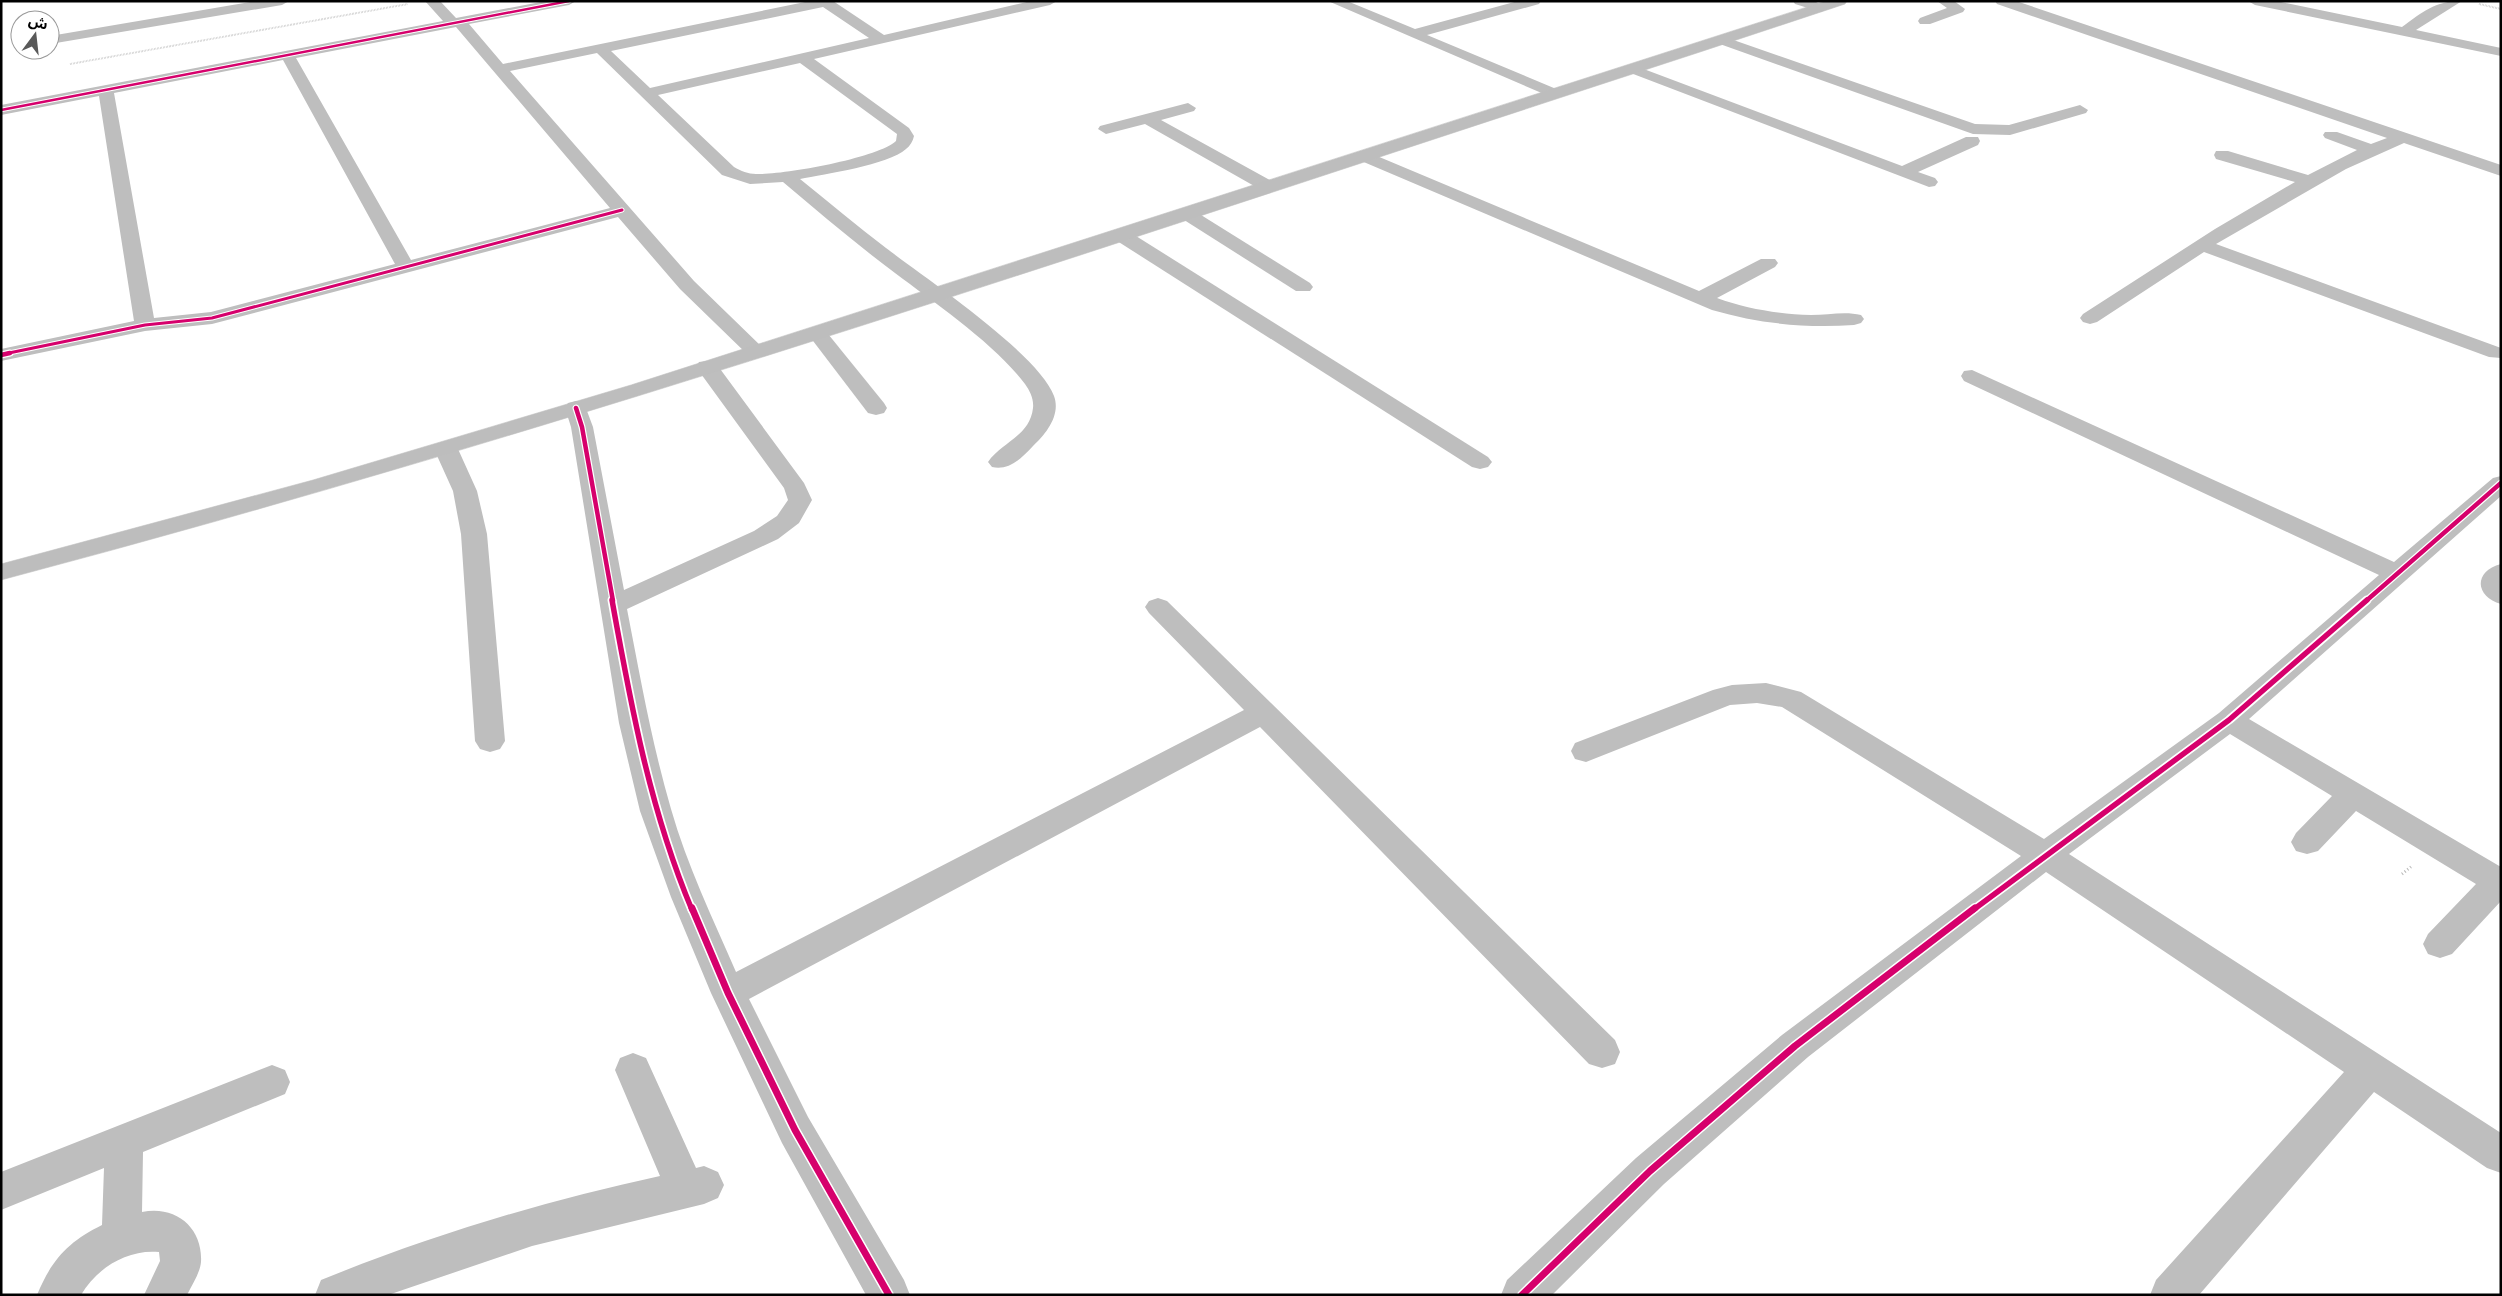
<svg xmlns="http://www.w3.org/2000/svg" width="2502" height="1296" viewBox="0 0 2502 1296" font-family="Cabin,'Noto Sans Arabic',sans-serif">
  <rect width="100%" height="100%" fill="#fff"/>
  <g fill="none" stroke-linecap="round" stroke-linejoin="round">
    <!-- major casing -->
    <g stroke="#dbdbdb" stroke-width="1">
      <path id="major" d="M1826,1h21l-2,3 -142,47c-565,184 -1127,377 -1702,529v-16l312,-84 318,-95z"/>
    </g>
    <!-- path-far1 -->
    <g stroke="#b8b8b8" stroke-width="2" stroke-dasharray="0.5 1" stroke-linecap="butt">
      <polyline points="2479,4 2501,9"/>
      <polyline points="70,64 408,4"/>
    </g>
    <!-- path -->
    <polyline stroke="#b8b8b8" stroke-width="3" stroke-dasharray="1 2.5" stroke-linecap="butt" points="2402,874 2412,866"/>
    <!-- minor -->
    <g fill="#bebebe" fill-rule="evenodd">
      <polygon points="256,1 289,1 282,5 50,44 50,36"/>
      <path d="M425,1h15l16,17 90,-17h30l-7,4 -100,19 34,40 307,-63h23l51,34 147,-34h26l-7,4 -236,54 95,69 5,8c-1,5 -4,10 -8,13 -18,16 -81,25 -106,30 29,23 57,47 86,69 39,30 153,106 168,148 7,19 -8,38 -21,50 -11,12 -24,25 -41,21l-4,-5c14,-20 42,-26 45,-54 1,-9 -3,-17 -8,-24 -31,-41 -89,-80 -130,-111 -39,-29 -75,-60 -112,-91l-33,2 -28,-9 -125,-122 -87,18 184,210 69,67 4,4 -4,4 -7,2 -7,-2 -69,-67 -62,-72 -406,107 -67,7 -144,30v-12l133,-28 -35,-225 -98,19v-10l442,-84zM823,7l46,31 -219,50 -39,-37zM456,27l154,181 -199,52 -115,-202zM283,60l112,204 -184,48 -57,6 -40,-225zM800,63l97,71 -1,7c-18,17 -113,34 -140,33 -8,0 -15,-3 -22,-7l-76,-72z"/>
      <polygon points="1328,1 1347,1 1415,29 1518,1 1541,1 1539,4 1427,35 1561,91 1564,94 1561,97 1551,97"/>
      <polygon points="1793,1 1814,1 1828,8 1821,12 1795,4"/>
      <polygon points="1937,1 1954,1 1965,9 1963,12 1930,24 1920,24 1918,21 1920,18 1947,8"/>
      <polygon points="1995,1 2016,1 2501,165 2501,176 2404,143 2346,169 2216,244 2501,348 2501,358 2489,357 2204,252 2097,322 2090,324 2083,322 2080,318 2083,314 2215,229 2295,182 2216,159 2214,155 2216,151 2228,151 2308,175 2357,150 2325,138 2323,135 2325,132 2337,132 2371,144 2387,138 1997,4"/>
      <path d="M2248,1h28l126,26c21,-15 32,-26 60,-26l-46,29 85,18v8l-246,-51z"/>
      <polygon points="1722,36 1975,124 2009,125 2080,105 2088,110 2086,113 2010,135 1973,134 1717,43 1715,40 1717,37"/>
      <polygon points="1633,65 1902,166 1966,137 1978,137 1980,141 1978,145 1918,172 1935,178 1938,182 1935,186 1929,187 1628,72 1626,69 1628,66"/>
      <polygon points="1188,103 1196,108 1194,111 1161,120 1275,183 1278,187 1275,191 1263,191 1145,124 1106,134 1098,129 1100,126"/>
      <path d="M1365,151l334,140 62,-32h14l3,4 -3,4 -58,31c30,11 62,16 94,17 17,0 34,-4 50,0l3,4 -3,4 -7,2c-49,3 -94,-1 -142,-15l-353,-150 -2,-4 2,-4z"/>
      <polygon points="1187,209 1193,210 1310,283 1313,287 1310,291 1296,291 1181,218 1178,214 1181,210"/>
      <polygon points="1121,229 1128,231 1488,457 1492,462 1488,467 1480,469 1472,467 1114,239 1112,235 1114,231"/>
      <polygon points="817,327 824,329 884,403 887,408 884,413 876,415 868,413 807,333 810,329"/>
      <path d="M707,361l8,1 89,121 8,17 -13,23 -21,16 -151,70c13,67 25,135 44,200 16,56 42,110 65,163l508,-262 -95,-97 -4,-6 4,-6 9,-3 9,3 448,439 5,12 -5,12 -13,4 -13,-4 -329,-337 -511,272 59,118 96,163 6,15h-44l-84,-152 -71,-150 -40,-96 -31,-86 -21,-88 -48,-296 -6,-19 3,-5 8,-2 8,2 9,24 31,163 130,-59 23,-15 11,-16 -4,-12 -88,-121 3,-5z"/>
      <polygon points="1972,370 2394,562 2493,478 2501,476 2501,496 2249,719 2501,867 2501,901 2452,954 2440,958 2428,954 2423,944 2428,934 2476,884 2356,811 2318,851 2307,854 2296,851 2291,842 2296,833 2332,796 2230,734 2069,854 2501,1133 2501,1173 2487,1168 2374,1092 2199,1295 2150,1295 2156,1280 2344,1072 2046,872 1808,1057 1664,1184 1552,1295 1501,1295 1507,1280 1636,1158 1782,1035 2021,856 1782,707 1757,703 1730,705 1586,762 1575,759 1571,751 1575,743 1713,690 1732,685 1766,683 1801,692 2044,839 2219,713 2379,575 1964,381 1961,376 1964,371"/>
      <polygon points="446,442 454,444 458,449 477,491 487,534 505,741 500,749 490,752 480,749 475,741 461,534 453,491 434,449 438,444"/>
      <path d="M2501,564v40c-26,-7 -28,-33 0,-40z"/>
      <path d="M633,1053l13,5 50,110 8,-2 14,6 6,13 -6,13 -14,6 -172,42 -144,49h-73l6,-15c111,-45 223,-79 339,-104l-45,-106 5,-12z"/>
      <path d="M272,1065l13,5 5,12 -5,12 -142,58 -1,60c34,-7 61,16 59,50 -1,11 -9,23 -14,33h-43l16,-34 -1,-9c-32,-3 -62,16 -78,43h-44c15,-36 31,-53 65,-70l2,-57 -103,42v-38z"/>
    </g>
    <!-- major -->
    <use href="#major" fill="#bdbdbd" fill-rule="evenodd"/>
    <!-- cycleway-far4 casing -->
    <g stroke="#fff" stroke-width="4.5">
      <polyline id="cycleway-far4" points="1,110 569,1"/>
    </g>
    <!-- cycleway-far3 casing -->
    <g stroke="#fff" stroke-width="5">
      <polyline id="cycleway-far3" points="4,354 145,325 212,318 622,210"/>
    </g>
    <!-- cycleway-far2 casing -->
    <g stroke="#fff" stroke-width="7">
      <g id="cycleway-far2">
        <polyline points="1,355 10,353"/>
        <polyline points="576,408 582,427 613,601"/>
        <polyline points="2366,601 2501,483"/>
      </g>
    </g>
    <!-- cycleway-far1 casing -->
    <g stroke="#fff" stroke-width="9">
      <g id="cycleway-far1">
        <path d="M612,600c19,106 38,210 80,310"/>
        <polyline points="1973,910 2229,720 2367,600"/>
      </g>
    </g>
    <!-- cycleway casing -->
    <g stroke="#fff" stroke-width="10">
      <g id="cycleway">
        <polyline points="692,908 728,993 795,1130 889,1295"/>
        <polyline points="1522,1295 1650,1171 1795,1046 1975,908"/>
      </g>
    </g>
    <!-- cycleway-far4 -->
    <use href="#cycleway-far4" stroke="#d6006c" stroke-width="2.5"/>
    <!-- cycleway-far3 -->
    <use href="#cycleway-far3" stroke="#d6006c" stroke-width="3"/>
    <!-- cycleway-far2 -->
    <use href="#cycleway-far2" stroke="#d6006c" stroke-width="4.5"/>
    <!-- cycleway-far1 -->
    <use href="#cycleway-far1" stroke="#d6006c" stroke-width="5.5"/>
    <!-- cycleway -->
    <use href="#cycleway" stroke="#d6006c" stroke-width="7"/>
  </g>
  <!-- border -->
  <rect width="2502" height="1296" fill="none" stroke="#000000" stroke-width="5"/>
  <!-- north arrow -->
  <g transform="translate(35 35) rotate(15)"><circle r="24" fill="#ffffff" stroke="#999999"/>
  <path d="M0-4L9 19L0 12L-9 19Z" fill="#595959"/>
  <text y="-8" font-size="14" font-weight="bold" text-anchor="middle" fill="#000000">ش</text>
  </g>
</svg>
